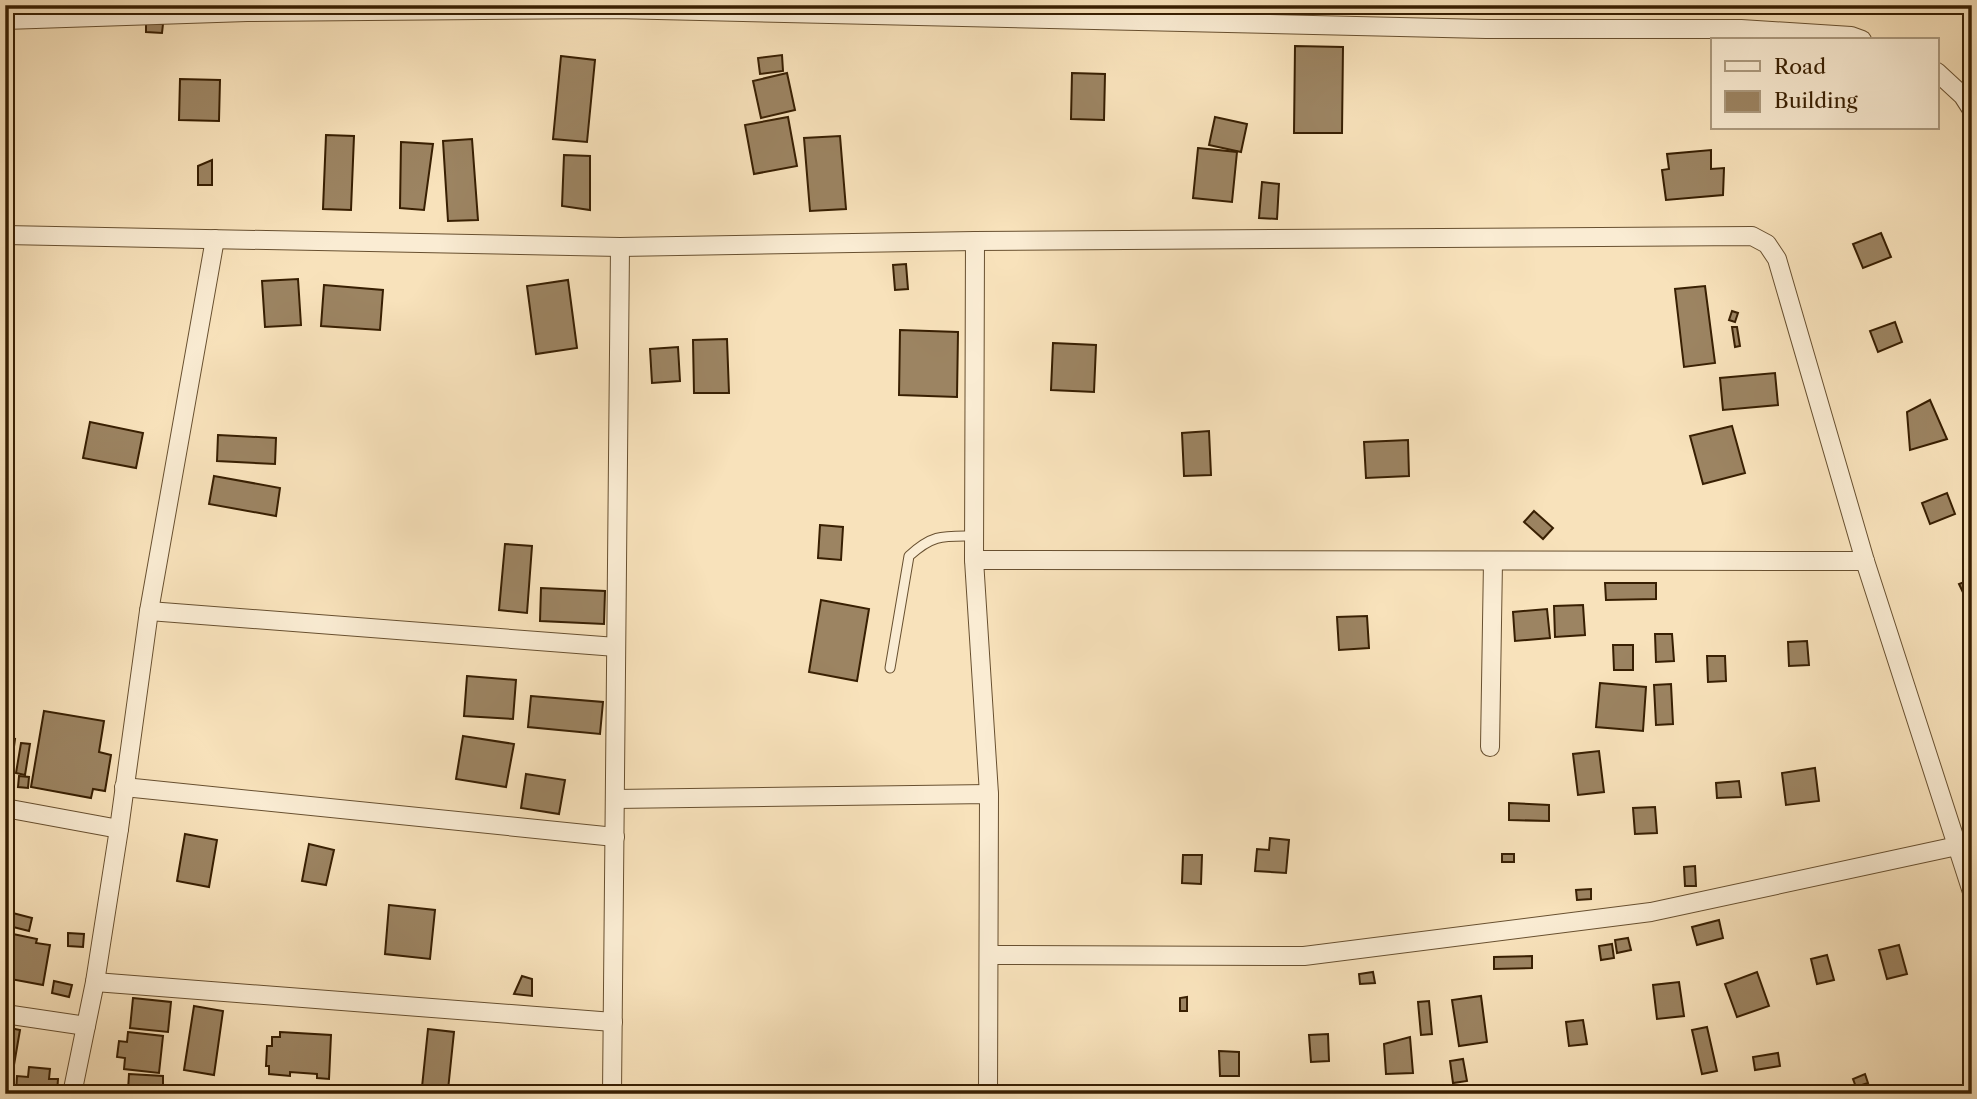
<svg xmlns="http://www.w3.org/2000/svg" width="1977" height="1099" viewBox="0 0 1977 1099" font-family="'Libre Caslon Text',serif">
  <rect width="100%" height="100%" fill="#f8e2bb"/>
  <filter id="stains"><feTurbulence type="fractalNoise" baseFrequency=".00286" numOctaves="4"/><feColorMatrix values="0 0 0 0 .2 0 0 0 0 .09 0 0 0 0 .02 0 0 0 .5 -.17"/></filter>
  <radialGradient id="worn" r=".72"><stop offset=".6" stop-color="#630" stop-opacity="0"/><stop offset="1" stop-color="#630" stop-opacity=".3"/></radialGradient>
  <!-- building -->
  <g fill="#9c8462" stroke="#381f02" stroke-width="2">
    <polygon points="146,23 163,24 162,33 146,32"/>
    <polygon points="1295,46 1343,47 1342,133 1294,133"/>
    <polygon points="782,55 783,71 760,74 758,58"/>
    <polygon points="561,56 595,60 587,142 553,139"/>
    <polygon points="787,73 795,110 761,118 753,81"/>
    <polygon points="1072,73 1105,74 1104,120 1071,119"/>
    <polygon points="180,79 220,80 219,121 179,120"/>
    <polygon points="788,117 797,166 754,174 745,125"/>
    <polygon points="1215,117 1247,124 1241,152 1209,145"/>
    <polygon points="326,135 354,136 351,210 323,209"/>
    <polygon points="840,136 846,209 810,211 804,138"/>
    <polygon points="472,139 478,220 448,221 443,141"/>
    <polygon points="401,142 433,144 424,210 400,208"/>
    <polygon points="1198,148 1237,152 1232,202 1193,198"/>
    <polygon points="1711,150 1711,169 1724,168 1723,195 1666,200 1662,170 1669,169 1667,154"/>
    <polygon points="564,155 590,156 590,210 562,206"/>
    <polygon points="212,160 212,185 198,185 198,166"/>
    <polygon points="1262,182 1279,184 1277,219 1259,218"/>
    <polygon points="1881,233 1891,257 1863,268 1853,244"/>
    <polygon points="906,264 908,289 895,290 893,265"/>
    <polygon points="298,279 301,325 265,327 262,281"/>
    <polygon points="568,280 577,348 536,354 527,286"/>
    <polygon points="324,285 383,290 380,330 321,326"/>
    <polygon points="1705,286 1715,363 1684,367 1675,289"/>
    <polygon points="1732,311 1738,313 1735,322 1729,320"/>
    <polygon points="1895,322 1902,342 1878,352 1870,331"/>
    <polygon points="1732,327 1737,327 1740,346 1735,347"/>
    <polygon points="900,330 958,332 957,397 899,395"/>
    <polygon points="727,339 729,393 694,393 693,340"/>
    <polygon points="1053,343 1096,345 1094,392 1051,390"/>
    <polygon points="678,347 680,381 652,383 650,349"/>
    <polygon points="1775,373 1778,405 1723,410 1720,378"/>
    <polygon points="1930,400 1947,439 1910,450 1907,412"/>
    <polygon points="90,422 143,433 136,468 83,458"/>
    <polygon points="1732,426 1745,473 1703,484 1690,436"/>
    <polygon points="1209,431 1211,475 1184,476 1182,433"/>
    <polygon points="218,435 276,438 275,464 217,461"/>
    <polygon points="1408,440 1409,476 1366,478 1364,442"/>
    <polygon points="214,476 280,488 276,516 209,504"/>
    <polygon points="1947,493 1955,514 1930,524 1922,503"/>
    <polygon points="1534,511 1553,528 1543,539 1524,522"/>
    <polygon points="820,525 843,527 841,560 818,558"/>
    <polygon points="505,544 532,546 527,613 499,610"/>
    <polygon points="1972,579 1972,604 1969,605 1959,584"/>
    <polygon points="1605,583 1656,583 1656,599 1606,600"/>
    <polygon points="541,588 605,591 604,624 540,621"/>
    <polygon points="821,600 869,609 857,681 809,672"/>
    <polygon points="1583,605 1585,635 1555,637 1554,606"/>
    <polygon points="1547,609 1550,638 1515,641 1513,612"/>
    <polygon points="1367,616 1369,648 1339,650 1337,617"/>
    <polygon points="1655,634 1672,634 1674,661 1656,662"/>
    <polygon points="1807,641 1809,665 1789,666 1788,642"/>
    <polygon points="1613,645 1633,645 1633,670 1614,670"/>
    <polygon points="1707,656 1725,656 1726,681 1708,682"/>
    <polygon points="467,676 516,680 513,719 464,716"/>
    <polygon points="1600,683 1646,687 1643,731 1596,727"/>
    <polygon points="1671,684 1673,724 1656,725 1654,685"/>
    <polygon points="531,696 603,702 600,734 528,727"/>
    <polygon points="44,711 104,721 99,752 111,755 105,791 93,789 91,798 31,787"/>
    <polygon points="463,736 514,744 506,787 456,779"/>
    <polygon points="5,738 15,739 10,777 5,777"/>
    <polygon points="21,743 30,744 25,775 16,773"/>
    <polygon points="1599,751 1604,792 1578,795 1573,754"/>
    <polygon points="1815,768 1819,801 1786,805 1782,773"/>
    <polygon points="526,774 565,780 559,814 521,808"/>
    <polygon points="19,776 29,777 28,788 18,787"/>
    <polygon points="1739,781 1741,797 1717,798 1716,783"/>
    <polygon points="1509,803 1549,805 1549,821 1509,820"/>
    <polygon points="1655,807 1657,833 1635,834 1633,808"/>
    <polygon points="185,834 217,840 209,887 177,881"/>
    <polygon points="1270,838 1289,840 1286,873 1255,871 1257,849 1269,850"/>
    <polygon points="309,844 334,850 326,885 302,881"/>
    <rect x="1502" y="854" width="12" height="8"/>
    <polygon points="1183,855 1202,855 1201,884 1182,883"/>
    <polygon points="1695,866 1696,886 1685,886 1684,867"/>
    <polygon points="1591,889 1591,899 1577,900 1576,890"/>
    <polygon points="389,905 435,910 430,959 385,954"/>
    <polygon points="5,911 32,918 29,931 5,925"/>
    <polygon points="1719,920 1723,938 1697,945 1692,927"/>
    <polygon points="68,933 84,934 83,947 68,946"/>
    <polygon points="13,934 37,939 36,943 50,945 43,985 5,978 5,937 12,938"/>
    <polygon points="1628,938 1631,950 1617,953 1615,940"/>
    <polygon points="1612,944 1614,958 1601,960 1599,946"/>
    <polygon points="1899,945 1907,974 1887,979 1879,950"/>
    <polygon points="1827,955 1834,980 1817,984 1811,959"/>
    <polygon points="1532,956 1532,968 1494,969 1494,957"/>
    <polygon points="1373,972 1375,983 1360,984 1359,974"/>
    <polygon points="1757,972 1769,1006 1737,1017 1725,984"/>
    <polygon points="522,976 532,979 532,996 514,994"/>
    <polygon points="54,981 72,985 69,997 52,993"/>
    <polygon points="1679,982 1684,1016 1657,1019 1653,985"/>
    <polygon points="1481,996 1487,1042 1459,1046 1452,1000"/>
    <polygon points="1187,997 1187,1011 1180,1011 1180,998"/>
    <polygon points="133,998 171,1002 168,1032 130,1028"/>
    <polygon points="1429,1001 1432,1034 1421,1035 1418,1002"/>
    <polygon points="194,1006 223,1011 214,1075 184,1070"/>
    <polygon points="1583,1020 1587,1044 1569,1046 1566,1022"/>
    <polygon points="5,1027 20,1030 9,1094 5,1093"/>
    <polygon points="1707,1027 1717,1071 1702,1074 1692,1030"/>
    <polygon points="428,1029 454,1032 448,1090 422,1087"/>
    <polygon points="128,1032 163,1036 159,1073 124,1069 125,1058 117,1057 119,1041 127,1042"/>
    <polygon points="280,1032 331,1035 329,1079 317,1078 317,1074 290,1072 290,1076 269,1074 269,1066 266,1066 267,1046 272,1046 272,1037 280,1037"/>
    <polygon points="1328,1034 1329,1061 1311,1062 1309,1035"/>
    <polygon points="1410,1037 1413,1073 1386,1074 1384,1044"/>
    <polygon points="1219,1051 1239,1052 1239,1076 1220,1076"/>
    <polygon points="1778,1053 1780,1066 1755,1070 1753,1057"/>
    <polygon points="1463,1059 1467,1081 1453,1083 1450,1061"/>
    <polygon points="29,1067 50,1069 49,1079 58,1079 57,1094 16,1094 17,1076 28,1077"/>
    <polygon points="129,1074 163,1076 163,1094 124,1094 124,1090 128,1090"/>
    <polygon points="1865,1074 1868,1083 1856,1087 1853,1079"/>
    <polygon points="1682,1086 1684,1094 1659,1094"/>
  </g>
  <g fill="none" stroke-linecap="round" stroke-linejoin="round">
    <!-- service casing -->
    <g stroke="#685030" stroke-width="11">
      <path id="service" d="M890,668l19,-112c24,-22 34,-20 65,-20"/>
    </g>
    <!-- minor casing -->
    <g stroke="#685030" stroke-width="20">
      <g id="minor">
        <polyline points="5,20 247,12 615,9 1486,29 1741,29 1851,36 1862,40"/>
        <polyline points="1937,72 1963,96 1972,110"/>
        <polyline points="5,235 620,247 975,241 1752,236 1767,244 1777,259 1865,561 1972,892"/>
        <polyline points="975,241 974,560 989,794"/>
        <polyline points="974,560 1865,561"/>
        <polyline points="149,611 616,647"/>
        <polyline points="1490,747 1493,561"/>
        <polyline points="124,787 615,837"/>
        <polyline points="615,799 989,794 988,1094"/>
        <polyline points="5,808 119,829"/>
        <polyline points="989,955 1304,956 1651,912 1957,846"/>
        <polyline points="95,982 613,1022"/>
        <polyline points="5,1014 86,1026"/>
        <polyline points="72,1094 95,982 119,829 149,611 215,239"/>
        <polyline points="612,1094 620,247"/>
      </g>
    </g>
    <!-- service -->
    <use href="#service" stroke="#faecd3" stroke-width="9"/>
    <!-- minor -->
    <use href="#minor" stroke="#faecd3" stroke-width="18"/>
  </g>
  <!-- margin -->
  <rect width="1977" height="1099" fill="none" stroke="#f8e2bb" stroke-width="28"/>
  <rect x="7" y="7" width="1963" height="1085" fill="none" stroke="#381f02" stroke-width="3.5"/>
  <rect x="14" y="14" width="1949" height="1071" fill="none" stroke="#381f02" stroke-width="2"/>
  <!-- legend -->
  <rect x="1711" y="38" width="228" height="91" fill="#faecd3" stroke="#ac9a7f" stroke-width="2"/>
  <rect x="1725" y="61" width="35" height="10" fill="#faecd3" stroke="#ac9a7f" stroke-width="2"/>
  <text x="1774" y="74" font-size="21" fill="#381f02">Road</text>
  <rect x="1725" y="91" width="35" height="21" fill="#9c8462" stroke="#ac9a7f" stroke-width="2"/>
  <text x="1774" y="108" font-size="21" fill="#381f02">Building</text>
  <rect width="100%" height="100%" filter="url(#stains)"/>
  <rect width="100%" height="100%" fill="url(#worn)"/>
</svg>
